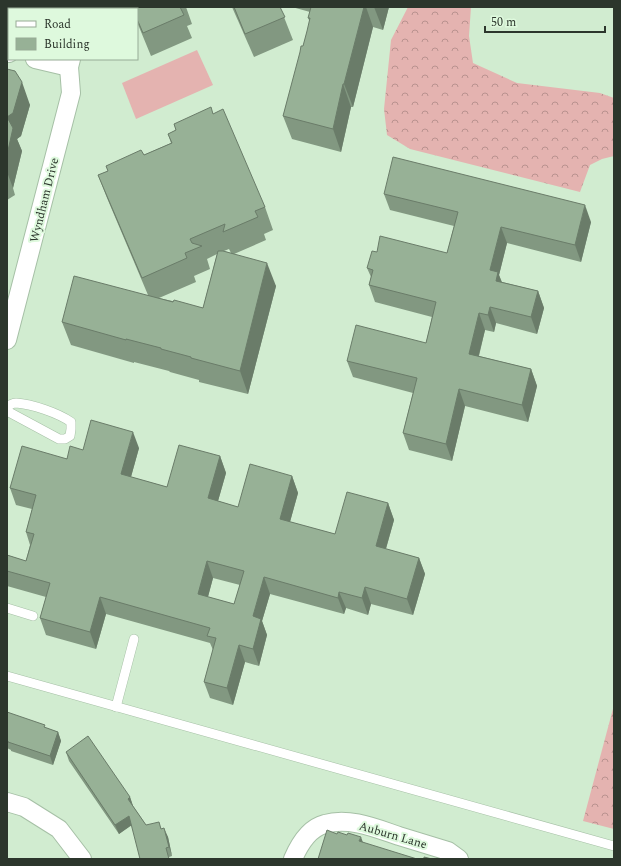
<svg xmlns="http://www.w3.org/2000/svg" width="621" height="866" viewBox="0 0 621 866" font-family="Spectral,serif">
  <defs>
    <pattern id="forest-crowns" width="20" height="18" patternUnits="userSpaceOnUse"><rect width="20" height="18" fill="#e4b3b0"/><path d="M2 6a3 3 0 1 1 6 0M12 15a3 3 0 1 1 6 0" fill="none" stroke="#b9928f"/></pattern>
  </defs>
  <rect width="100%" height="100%" fill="#d1ecd0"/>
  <!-- forest -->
  <g fill="url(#forest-crowns)">
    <polygon points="408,7 471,7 469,36 473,63 517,83 600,93 614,98 614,156 602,159 590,165 580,192 410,149 387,135 384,109 391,40"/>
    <polygon points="614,705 614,829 583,821"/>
  </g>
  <!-- pitch -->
  <polygon fill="#e4b3b0" points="197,50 213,85 136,119 122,83"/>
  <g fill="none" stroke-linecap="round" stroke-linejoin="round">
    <!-- lane casing -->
    <g stroke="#a6c0a6" stroke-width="10">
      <g id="lane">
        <path d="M7,406c3,-1 6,-3 9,-3 16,1 42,10 55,19v7l-1,7 -5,3h-6l-52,-28"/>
        <polyline points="7,608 33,616"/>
        <polyline points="7,676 614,846"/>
        <polyline points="116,707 134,639"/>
      </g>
    </g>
    <!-- street casing -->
    <g stroke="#a6c0a6" stroke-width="20">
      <g id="street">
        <polyline points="80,9 80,7"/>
        <polyline points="7,52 9,53"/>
        <polyline points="35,59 69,67"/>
        <polyline points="7,340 71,93 69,67 71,59"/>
        <polyline points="7,802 24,807 59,829 82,859"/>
        <path d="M293,859c6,-14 16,-31 32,-35 24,-7 50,4 74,12 16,5 33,10 49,15l11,8"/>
      </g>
    </g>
    <!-- lane -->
    <use href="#lane" stroke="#fff" stroke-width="9"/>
    <!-- street -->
    <use href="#street" stroke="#fff" stroke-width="18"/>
  </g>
  <!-- wall -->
  <g fill="#829881" fill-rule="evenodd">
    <polygon points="7,7 51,7 51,9 9,9 9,23 7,22"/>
    <polygon points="130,7 186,7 192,24 187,26 192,38 151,56 137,22 137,9 131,9"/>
    <polygon points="232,7 280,7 293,40 254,57"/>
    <polygon points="292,7 389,7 383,30 373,27 353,107 351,107 341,152 292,139 283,116 310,22 308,18 310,12"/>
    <polygon points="7,69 30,105 21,136 17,139 22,151 13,188 15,195 7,200"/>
    <path d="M213,114l52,93 8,23 -9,4 2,6 -32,14 42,32 -28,108 -49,-12v-2l-29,-8 -1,-1 -35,-9v1l-63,-18 -9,-23 86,-27 -41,-97 -9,-23 10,-4 -2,-5 38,-11 27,-12 -3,-9 8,-4 -2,-6zM229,249l2,4 -7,-2zM217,254l-14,54 -44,-10 37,-16 -2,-6 16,-7 -3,-10z"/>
    <polygon points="384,194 591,222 581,262 507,243 499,275 502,282 538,291 544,308 537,334 496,323 494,332 485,330 479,356 531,369 537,386 528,422 465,406 452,461 409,450 403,433 413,393 353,377 347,361 426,343 432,317 375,302 369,285 371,277 367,268 377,252 447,253 454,226 390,210"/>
    <path d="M139,448l-8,29 36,10 53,-31 6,17 -8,28 20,6 54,-31 6,17 -8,29 45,12 53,-31 6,17 -8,29 33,9 6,16 -12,41 -42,-11 -3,11 -22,-7 -2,6 -74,-20 -8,27 5,14 -8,31 -14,-4 -12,43 -23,-7 -6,-16 9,-32 -3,-7 -104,-29 -10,35 -50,-14 -6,-17 6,-21 -39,-11v-31l19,6 4,-16 -4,-13 6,-23 -16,-4 -6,-17 73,-38zM213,578l27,7 -6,19 -26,-7z"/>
    <polygon points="7,712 46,728 58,732 61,741 53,765 11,751 11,750 7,748"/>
    <polygon points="66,752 130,797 133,806 146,825 162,829 168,837 172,856 169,857 131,825 119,834 69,761"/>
  </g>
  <!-- shaded-wall -->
  <g fill="#6a7c69">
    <polygon points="35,7 51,7 51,9 36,9"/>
    <polygon points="364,7 366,7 373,27 353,107 344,84"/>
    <polygon points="374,7 389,7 383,30"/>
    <polygon points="22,82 30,105 21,136 17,139 22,151 13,188 7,172 7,117"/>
    <polygon points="343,84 351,107 341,152 333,129"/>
    <polygon points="585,205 591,222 581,262 575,245"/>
    <polygon points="501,227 507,243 499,275 504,289 502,297 490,270"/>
    <polygon points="267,263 276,286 248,394 240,371"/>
    <polygon points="538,291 544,308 537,334 531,317"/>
    <polygon points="490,307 496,323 494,332 488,315"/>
    <polygon points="479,313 485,330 475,370 469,354"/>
    <polygon points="531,369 537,386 528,422 522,405"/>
    <polygon points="459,389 465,406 452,461 446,444"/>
    <polygon points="133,432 139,448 127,491 121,474"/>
    <polygon points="220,456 226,473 214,515 208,498"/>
    <polygon points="292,476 298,493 286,536 280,519"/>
    <polygon points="388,503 394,520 382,562 376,546"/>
    <polygon points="419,558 425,574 413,615 407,599"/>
    <polygon points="207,561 213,578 204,611 198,594"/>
    <polygon points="264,577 270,594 262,621 267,635 259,666 253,649 253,616"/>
    <polygon points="365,587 371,604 368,615 362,598"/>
    <polygon points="339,592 346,608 344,614 338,598"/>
    <polygon points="100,597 106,614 96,649 90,632"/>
    <polygon points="239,645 245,662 233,705 227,688"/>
    <polygon points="58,732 61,741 53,765 50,756"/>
    <polygon points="130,797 133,806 128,799"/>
    <polygon points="129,816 132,825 119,834 115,825"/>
    <polygon points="164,828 168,837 172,856 169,847"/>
    <polygon points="361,837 369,859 359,841"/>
  </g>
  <!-- building -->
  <g fill="#97b196" stroke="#6a7c69" fill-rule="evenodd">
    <polygon points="132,7 180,7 184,15 143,33 137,19 137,9 133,9"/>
    <polygon points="234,7 280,7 285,17 245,34"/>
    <polygon points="311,7 364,7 344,84 343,84 333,129 283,116 300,52 301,46 303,46 307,31 310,18 308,18"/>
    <polygon points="7,69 15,71 22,82 13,113 7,117"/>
    <polygon points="211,107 213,114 223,109 265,207 255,211 258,217 223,232 225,224 190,239 192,243 202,246 185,253 187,258 142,278 98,175 108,171 106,166 141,150 144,155 172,143 168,134 176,130 174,124"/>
    <polygon points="7,117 13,128 7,155"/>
    <polygon points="393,157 585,205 575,245 501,227 490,270 498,272 496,281 538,291 531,317 490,307 488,315 479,313 469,354 531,369 522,405 459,389 446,444 403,433 417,378 347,361 356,325 426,343 436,302 369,285 373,270 367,268 372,251 377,252 380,236 447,253 458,212 384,194"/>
    <polygon points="218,251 223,251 267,263 240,371 191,358 191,357 161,349 161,348 126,339 126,340 62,322 74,276 173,302 174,300 203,308"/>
    <path d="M91,420l42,12 -12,42 46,13 12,-42 41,11 -12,42 30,9 12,-43 42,12 -12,43 55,15 12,-42 41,11 -12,43 43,12 -12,41 -42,-12 -3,11 -23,-6 -1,6 -74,-21 -11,39 8,3 -8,30 -14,-4 -12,43 -23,-6 12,-44 -9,-2 3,-8 -110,-31 -10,35 -50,-14 10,-35 -43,-12v-16l19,6 8,-27 -8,-2 10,-37 -26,-7 12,-42 45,13 3,-13 13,4zM207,561l37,10 -10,33 -36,-10z"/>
    <polygon points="7,712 45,725 44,727 58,732 50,756 8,742 8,741 7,741"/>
    <polygon points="88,736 130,797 128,799 146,825 159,822 161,829 164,828 169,847 166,848 169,859 140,859 129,816 115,825 66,752"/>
    <polygon points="327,830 337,834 338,832 347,835 348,833 361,837 359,841 417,859 318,859"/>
    <polygon points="424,857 432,859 424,859"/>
  </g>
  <g text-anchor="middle" stroke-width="4" stroke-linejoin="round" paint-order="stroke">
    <!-- street labels -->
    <g font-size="12" fill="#2c362c" stroke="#def9dd">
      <text transform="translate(44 200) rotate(-76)" y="4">Wyndham Drive</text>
      <text transform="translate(393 835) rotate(16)" y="4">Auburn Lane</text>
    </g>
  </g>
  <!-- border -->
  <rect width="621" height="866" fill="none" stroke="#2c362c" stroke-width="16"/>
  <!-- legend -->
  <rect x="8" y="8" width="130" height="52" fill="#def9dd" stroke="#97ab96"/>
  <rect x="16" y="21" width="20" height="6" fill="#ffffff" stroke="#97ab96"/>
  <text x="44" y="28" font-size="12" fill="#2c362c">Road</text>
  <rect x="16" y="38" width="20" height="12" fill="#97b196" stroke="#97ab96"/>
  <text x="44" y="48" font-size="12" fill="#2c362c">Building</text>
  <!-- scale -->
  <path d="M485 26v6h120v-6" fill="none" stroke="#2c362c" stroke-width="2"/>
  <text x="491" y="26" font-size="12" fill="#2c362c" stroke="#def9dd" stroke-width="3" paint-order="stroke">50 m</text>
</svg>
